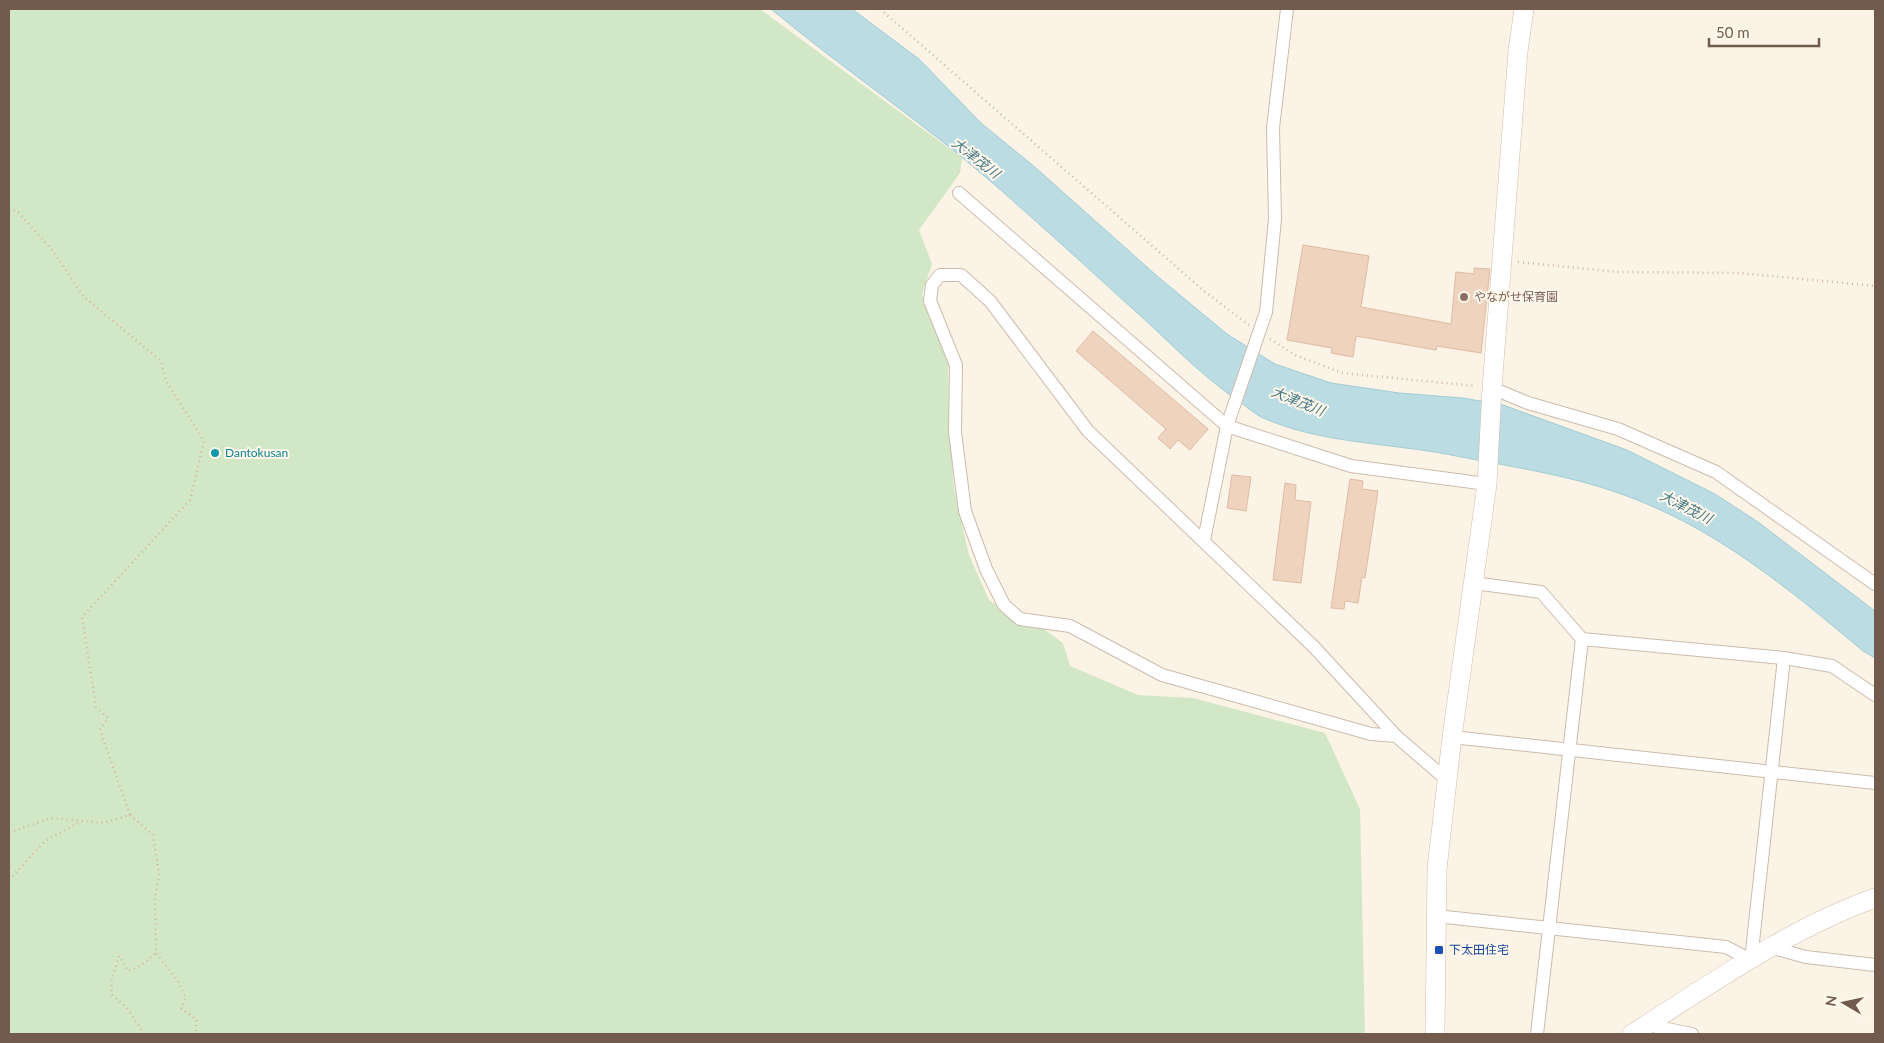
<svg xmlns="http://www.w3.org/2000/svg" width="1884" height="1043" viewBox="0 0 1884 1043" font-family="Lato,'Noto Sans JP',sans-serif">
  <rect width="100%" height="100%" fill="#fbf3e6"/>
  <!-- green -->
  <polygon fill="#d2e7c5" points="9,9 760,9 962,158 960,173 919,230 932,264 922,294 948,361 949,416 954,489 969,555 989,600 1012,616 1023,614 1063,643 1070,666 1138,695 1193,698 1325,733 1360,809 1365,1034 9,1034"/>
  <!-- water -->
  <path fill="#bbdce3" stroke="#a2cbd4" d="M771,9h81l67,50 62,64 55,45 121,108 70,58 48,30 56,19 68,10 64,5 40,7 124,45 88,44 43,28 117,89v47l-12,-7c-74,-62 -147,-123 -239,-156 -56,-21 -119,-29 -178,-41 -60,-11 -128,-11 -185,-37 -7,-4 -14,-10 -21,-15 -31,-21 -57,-46 -84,-72 -53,-48 -106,-97 -160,-144 -72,-63 -152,-116 -225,-177z"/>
  <!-- building -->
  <g fill="#eed3bf" stroke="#e0baa1">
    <polygon points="1303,245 1369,256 1361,307 1451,324 1456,272 1474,274 1474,268 1490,269 1481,353 1437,346 1436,350 1356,336 1353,357 1331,353 1332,348 1287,340"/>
    <polygon points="1093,331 1208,429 1190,450 1178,440 1170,449 1158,438 1166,429 1076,351"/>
    <polygon points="1232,475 1251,477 1246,511 1227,508"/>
    <polygon points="1350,479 1363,481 1362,489 1378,491 1365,578 1362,577 1358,603 1345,601 1344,609 1331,608"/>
    <polygon points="1285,483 1296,485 1295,500 1311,502 1301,583 1273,580"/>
  </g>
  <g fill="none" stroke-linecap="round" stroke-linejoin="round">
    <!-- street casing -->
    <g stroke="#ccbbad" stroke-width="14">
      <g id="street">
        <polyline points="959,193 1227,426 1351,466 1487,484"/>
        <polyline points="1492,388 1528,403 1618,429 1716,472 1875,584"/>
        <polyline points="1204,540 1227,426 1266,312 1275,219 1273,128 1287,9"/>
        <polyline points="1474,583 1541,592 1582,639 1784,658 1832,666 1875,695"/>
        <polyline points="1396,736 1371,734 1162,675 1070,626 1020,619 1004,605 986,569 965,511 955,432 956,365 930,301 932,285 940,275 961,275 990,301 1088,431 1314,647 1396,736 1447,780"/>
        <polyline points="1452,737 1875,783"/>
        <polyline points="1436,916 1726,947 1751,960 1784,658"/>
        <polyline points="1773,948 1806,957 1875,965"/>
        <polyline points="1647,1025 1692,1034"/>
        <polyline points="1537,1034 1582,639"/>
      </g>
    </g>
    <!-- secondary casing -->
    <g stroke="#d0bdad" stroke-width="20">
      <g id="secondary">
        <polyline points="1435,1034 1437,869 1452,737 1487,484 1492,388 1518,51 1524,9"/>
        <path d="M1632,1034c76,-48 158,-106 243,-136"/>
      </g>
    </g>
    <!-- path -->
    <g stroke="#d3b6a2" stroke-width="2.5" stroke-dasharray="1 4" stroke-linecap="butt">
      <polyline points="880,9 1204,291 1249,325"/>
      <polyline points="9,208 18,212 53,251 84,297 161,361 166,381 204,441 190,500 82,617 96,707 108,718 100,730 130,815 104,823 51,818 9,833"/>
      <polyline points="1518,262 1619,272 1740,273 1875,286"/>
      <polyline points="1270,339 1295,355 1342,373 1476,386"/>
      <polyline points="130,815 153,835 159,874 155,899 156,953 178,981 186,998 181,1008 197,1020 195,1034"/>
      <polyline points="9,880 45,841 78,823"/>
      <polyline points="144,1034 127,1008 112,995 111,982 119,956 128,971 140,966 156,953"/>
    </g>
    <!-- street -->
    <use href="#street" stroke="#fff" stroke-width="12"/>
    <!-- secondary -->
    <use href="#secondary" stroke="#fff" stroke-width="19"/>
  </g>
  <!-- markers -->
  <circle fill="#8d6e63" stroke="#fef7ec" stroke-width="2" cx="1464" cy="297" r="5"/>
  <circle fill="#0f9aa8" stroke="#fef7ec" stroke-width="2" cx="215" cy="453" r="5"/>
  <rect fill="#1a4fb4" stroke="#fef7ec" stroke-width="2" x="1434" y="945" width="10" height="10" rx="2.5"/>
  <g text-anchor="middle" stroke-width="4" stroke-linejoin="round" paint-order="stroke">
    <!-- education labels -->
    <g font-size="12" fill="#785e54" stroke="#fef7ec" text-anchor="start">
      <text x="1474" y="301">やながせ保育園</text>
    </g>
    <!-- culture labels -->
    <g font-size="12" fill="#0d838f" stroke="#fef7ec" text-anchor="start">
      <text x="225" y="457">Dantokusan</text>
    </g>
    <!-- transit labels -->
    <g font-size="12" fill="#164399" stroke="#fef7ec" text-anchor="start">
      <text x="1449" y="954">下太田住宅</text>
    </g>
    <!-- water labels -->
    <g font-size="14" font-style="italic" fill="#477984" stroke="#fef7ec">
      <text transform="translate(976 158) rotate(38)" y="5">大津茂川</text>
      <text transform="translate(1298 401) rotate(22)" y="5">大津茂川</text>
      <text transform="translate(1686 507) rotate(27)" y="5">大津茂川</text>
    </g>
  </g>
  <!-- border -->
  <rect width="1884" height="1043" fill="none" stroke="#725b4c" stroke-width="20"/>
  <!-- north arrow -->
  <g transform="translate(1844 1003) rotate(279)" stroke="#fef7ec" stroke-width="4" paint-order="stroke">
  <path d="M0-4L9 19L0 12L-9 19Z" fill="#725b4c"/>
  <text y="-8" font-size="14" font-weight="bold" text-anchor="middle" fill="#725b4c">N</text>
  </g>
  <!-- scale -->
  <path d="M1709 38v8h110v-8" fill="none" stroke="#725b4c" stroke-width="2.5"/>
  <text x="1716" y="38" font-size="15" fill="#725b4c" stroke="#fef7ec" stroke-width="4" paint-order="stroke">50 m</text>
</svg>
